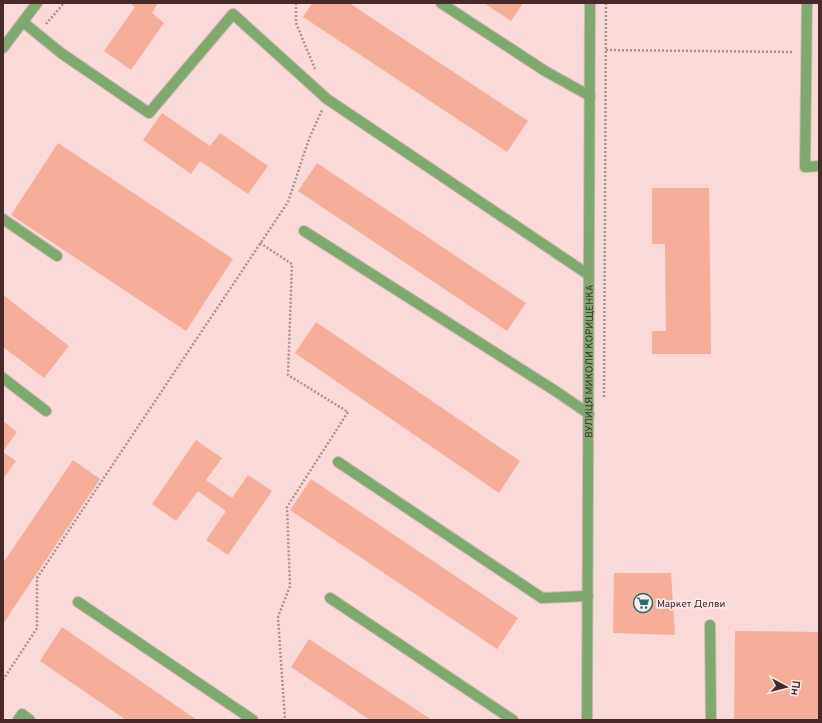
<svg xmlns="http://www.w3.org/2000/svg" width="822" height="723" viewBox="0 0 822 723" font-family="Overpass,sans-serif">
  <rect width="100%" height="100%" fill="#fad9d9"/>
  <!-- building -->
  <g fill="#f7ae99">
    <polygon points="130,3 158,3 152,13 164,23 131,70 104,51 135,7"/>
    <polygon points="312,3 349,3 528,121 507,152 303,17"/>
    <polygon points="484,3 523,3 511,21"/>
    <polygon points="162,113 210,146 220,133 268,166 248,194 200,161 191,174 143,140"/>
    <polygon points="58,143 233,259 186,331 11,215"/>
    <polygon points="317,163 526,303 507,331 298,191"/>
    <polygon points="652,188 709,188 711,354 652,354 652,331 666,331 665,244 652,244"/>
    <polygon points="3,295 69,346 44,378 3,347"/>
    <polygon points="316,322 520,461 499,493 295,353"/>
    <polygon points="3,421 17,432 3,451"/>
    <polygon points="196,440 222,458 206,480 232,498 248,475 272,491 228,555 206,540 226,511 198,491 176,521 152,504"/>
    <polygon points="3,452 16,461 3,479"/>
    <polygon points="73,460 100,479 3,624 3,563"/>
    <polygon points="311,479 518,618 497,649 290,510"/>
    <polygon points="614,573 671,573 675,635 613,633"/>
    <polygon points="62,627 197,720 126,720 40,661"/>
    <polygon points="735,631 819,632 819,720 734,720"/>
    <polygon points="309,639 432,720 370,720 291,667"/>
  </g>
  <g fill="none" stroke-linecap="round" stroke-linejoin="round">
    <!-- minor casing -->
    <g stroke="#d6b6b6" stroke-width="12">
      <g id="minor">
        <polyline points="441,3 545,71 590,96"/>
        <polyline points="807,3 805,167 819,166"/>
        <polyline points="23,22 61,53 149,113 233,14 327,99 589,275"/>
        <polyline points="3,48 37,3"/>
        <polyline points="3,219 57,256"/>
        <polyline points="304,231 557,392 589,414"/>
        <polyline points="3,378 46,411"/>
        <polyline points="338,462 542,598 588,596"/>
        <polyline points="330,598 513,720"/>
        <polyline points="78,602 253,720"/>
        <polyline points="710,625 711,720"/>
        <polyline points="18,720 22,714 30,720"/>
        <path id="s1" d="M587,720l3,-717"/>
      </g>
    </g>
    <!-- path -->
    <g stroke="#af9090" stroke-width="2.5" stroke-dasharray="2 2" stroke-linecap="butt">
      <polyline points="296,3 296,23 315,69"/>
      <polyline points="46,24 64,3"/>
      <polyline points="606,50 793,52"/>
      <polyline points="260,243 292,264 288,375 348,412 287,507 290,586 278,617 285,720"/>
      <polyline points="604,397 606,3"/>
      <polyline points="3,680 37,628 37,578 288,202 309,139 322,110"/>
    </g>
    <!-- minor -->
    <use href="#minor" stroke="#7eab6d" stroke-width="10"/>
  </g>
  <!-- icons -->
  <defs>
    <g id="supermarket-ring" transform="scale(1)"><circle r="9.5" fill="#fbebeb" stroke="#236e70" stroke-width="1.5"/><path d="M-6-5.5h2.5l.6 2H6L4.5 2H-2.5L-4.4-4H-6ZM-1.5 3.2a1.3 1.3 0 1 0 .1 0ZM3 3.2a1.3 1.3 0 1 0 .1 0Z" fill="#236e70"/></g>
  </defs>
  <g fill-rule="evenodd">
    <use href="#supermarket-ring" x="643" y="603"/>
  </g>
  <g text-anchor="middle" stroke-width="3.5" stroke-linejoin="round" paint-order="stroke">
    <!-- street labels -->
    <g font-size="10" fill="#47292a" stroke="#fbebeb">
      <text dy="4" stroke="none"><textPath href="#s1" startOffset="359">ВУЛИЦЯ МИКОЛИ КОРИЩЕНКА</textPath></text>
    </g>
    <!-- poi labels -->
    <g font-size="10" fill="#47292a" stroke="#fbebeb" text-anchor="start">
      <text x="657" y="607">Маркет Делви</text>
    </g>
  </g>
  <!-- border -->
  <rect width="822" height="723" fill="none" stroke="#47292a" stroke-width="8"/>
  <!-- north arrow -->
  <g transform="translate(786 687) rotate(97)" stroke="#fbebeb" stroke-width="3" paint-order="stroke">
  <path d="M0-3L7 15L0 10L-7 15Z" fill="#47292a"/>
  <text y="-6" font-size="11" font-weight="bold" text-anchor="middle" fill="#47292a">Пн</text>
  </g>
</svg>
